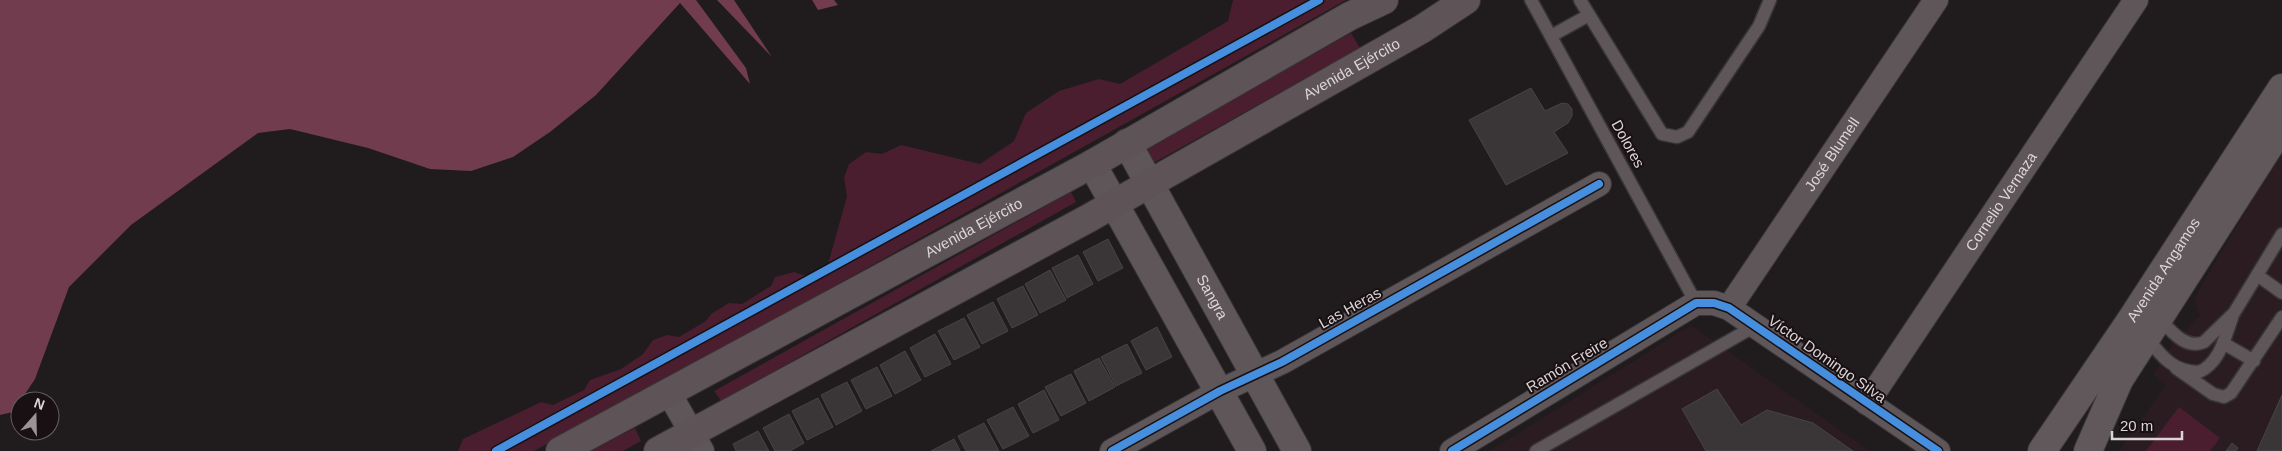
<svg xmlns="http://www.w3.org/2000/svg" width="2282" height="451" viewBox="0 0 2282 451" font-family="Arial,sans-serif">
  <rect width="100%" height="100%" fill="#201b1c"/>
  <!-- built -->
  <g fill="#2a1c20">
    <polygon points="2282,150 2282,451 2119,451 2166,385 2153,374 2178,337 2200,316 2194,301 2198,291"/>
    <polygon points="1691,325 1870,451 1489,451"/>
  </g>
  <!-- green -->
  <g fill="#4a1e2f">
    <polygon points="1233,0 1346,0 679,373 534,451 458,451 463,439 541,402 553,405 584,390 590,380 621,369 643,354 653,340 667,335 679,337 706,321 711,314 729,303 742,304 771,286 775,277 794,272 809,277 827,268 847,196 844,178 849,164 866,152 882,154 901,145 980,164 1014,141 1026,113 1059,91 1099,79 1120,84 1228,21"/>
    <polygon points="1351,33 1360,48 1148,166 1140,152"/>
    <polygon points="1071,192 1076,202 721,401 714,391"/>
    <polygon points="2179,407 2220,438 2210,451 2146,451"/>
    <polygon points="635,428 641,441 623,451 591,451"/>
  </g>
  <!-- water -->
  <g fill="#703c4e">
    <polygon points="0,0 696,0 746,68 750,84 680,3 596,95 550,132 513,157 471,171 430,169 368,148 290,129 258,133 131,225 69,287 35,379 13,412 0,415"/>
    <polygon points="717,0 734,0 772,57"/>
    <polygon points="812,0 834,0 838,5 818,10"/>
  </g>
  <!-- building -->
  <g fill="#3a3536" stroke="#484445">
    <polygon points="1531,88 1545,111 1562,103 1568,104 1572,109 1572,116 1568,123 1554,132 1568,153 1506,185 1469,120"/>
    <polygon points="1108,239 1123,268 1098,281 1083,252"/>
    <polygon points="1078,255 1093,284 1067,298 1052,268"/>
    <polygon points="1050,270 1066,300 1040,313 1025,284"/>
    <polygon points="1023,286 1038,315 1012,328 997,299"/>
    <polygon points="993,302 1008,331 982,344 967,315"/>
    <polygon points="964,318 980,347 954,360 938,331"/>
    <polygon points="1157,327 1172,357 1146,370 1131,341"/>
    <polygon points="935,334 951,364 925,377 910,348"/>
    <polygon points="1127,344 1142,373 1116,386 1101,357"/>
    <polygon points="905,351 921,380 895,394 880,365"/>
    <polygon points="1099,358 1115,387 1089,401 1074,371"/>
    <polygon points="877,367 892,396 866,409 851,380"/>
    <polygon points="1071,374 1086,403 1061,416 1045,387"/>
    <polygon points="847,382 862,411 836,425 821,395"/>
    <polygon points="1717,389 1741,425 1767,410 1813,423 1853,451 1706,451 1682,409"/>
    <polygon points="1044,390 1059,420 1033,433 1018,404"/>
    <polygon points="2282,395 2282,451 2257,451"/>
    <polygon points="818,398 833,427 807,440 792,411"/>
    <polygon points="1013,407 1029,436 1003,449 987,420"/>
    <polygon points="789,414 804,443 790,451 775,451 763,428"/>
    <polygon points="984,423 999,451 966,451 958,436"/>
    <polygon points="758,431 769,451 736,451 733,444"/>
    <polygon points="954,439 960,451 931,451"/>
    <polygon points="2232,443 2238,448 2236,451 2226,451"/>
  </g>
  <g fill="none" stroke-linecap="round" stroke-linejoin="round">
    <!-- service casing -->
    <g stroke="#393637" stroke-width="15">
      <g id="service">
        <polyline points="1531,0 1696,303"/>
        <polyline points="1580,0 1662,134 1677,137 1688,132 1759,26 1770,0"/>
        <polyline points="1551,36 1589,15"/>
        <polyline points="2257,275 2282,293"/>
        <path d="M2160,319c11,12 26,31 44,23l30,-29 48,-79"/>
        <path d="M2147,338c15,19 27,34 52,34 21,-9 26,-35 33,-54"/>
        <polyline points="2223,343 2254,361"/>
        <polyline points="2176,368 2213,394 2224,397 2231,393 2282,317"/>
        <polyline points="1536,451 1755,326"/>
      </g>
    </g>
    <!-- minor casing -->
    <g stroke="#393637" stroke-width="26">
      <g id="minor">
        <path id="s1" d="M1729,308l207,-308"/>
        <polyline points="669,393 702,451"/>
        <path id="s2" d="M1867,403l269,-403"/>
        <polyline points="1112,451 1220,391 1282,362 1599,184"/>
        <polyline points="1452,451 1696,303 1714,303 1729,308 1938,451"/>
      </g>
    </g>
    <!-- tertiary casing -->
    <g stroke="#393637" stroke-width="30">
      <g id="tertiary">
        <path id="s3" d="M1127,143l170,308"/>
        <polyline points="1092,164 1252,451"/>
      </g>
    </g>
    <!-- secondary casing -->
    <g stroke="#393637" stroke-width="30">
      <g id="secondary">
        <path id="s4" d="M2042,451l89,-131 151,-232"/>
        <polyline points="2088,451 2119,380 2282,126"/>
      </g>
    </g>
    <!-- trunk casing -->
    <g stroke="#393637" stroke-width="30">
      <g id="trunk">
        <path id="s5" d="M560,451l532,-287 258,-148 34,-16"/>
        <path id="s6" d="M658,451l431,-233 333,-189 44,-29"/>
      </g>
    </g>
    <!-- service -->
    <use href="#service" stroke="#5e5658" stroke-width="12"/>
    <!-- minor -->
    <use href="#minor" stroke="#5e5658" stroke-width="24"/>
    <!-- tertiary -->
    <use href="#tertiary" stroke="#5e5658" stroke-width="28"/>
    <!-- secondary -->
    <use href="#secondary" stroke="#61585b" stroke-width="28"/>
    <!-- trunk -->
    <use href="#trunk" stroke="#5e5458" stroke-width="28"/>
    <!-- cycleway casing -->
    <g stroke="#181012" stroke-width="11">
      <g id="cycleway">
        <polyline points="496,451 1319,0"/>
        <polyline points="1112,451 1220,391 1282,362 1599,184"/>
        <polyline points="1452,451 1696,303 1714,303 1729,308 1938,451"/>
      </g>
    </g>
    <!-- cycleway -->
    <use href="#cycleway" stroke="#468fdf" stroke-width="8"/>
  </g>
  <g text-anchor="middle" stroke-width="4" stroke-linejoin="round" paint-order="stroke">
    <!-- street labels -->
    <g font-size="15" fill="#dcd5d7" stroke="#181012">
      <text dy="5" stroke="none"><textPath href="#s6" startOffset="792">Avenida Ejército</textPath></text>
      <text transform="translate(1628 144) rotate(61)" y="5">Dolores</text>
      <text dy="5" stroke="none"><textPath href="#s1" startOffset="185">José Blumell</textPath></text>
      <text dy="5" stroke="none"><textPath href="#s2" startOffset="242">Cornelio Vernaza</textPath></text>
      <text dy="5" stroke="none"><textPath href="#s5" startOffset="470">Avenida Ejército</textPath></text>
      <text dy="5" stroke="none"><textPath href="#s4" startOffset="218">Avenida Angamos</textPath></text>
      <text dy="5" stroke="none"><textPath href="#s3" startOffset="176">Sangra</textPath></text>
      <text transform="translate(1350 308) rotate(-29)" y="5">Las Heras</text>
      <text transform="translate(1827 359) rotate(35)" y="5">Víctor Domingo Silva</text>
      <text transform="translate(1567 365) rotate(-31)" y="5">Ramón Freire</text>
    </g>
  </g>
  <!-- north arrow -->
  <g transform="translate(35 416) rotate(20)"><circle r="24" fill="#181012" stroke="#665f61"/>
  <path d="M0-4L9 19L0 12L-9 19Z" fill="#9a9496"/>
  <text y="-8" font-size="14" font-weight="bold" text-anchor="middle" fill="#dcd5d7">N</text>
  </g>
  <!-- scale -->
  <path d="M2112 431v8h70v-8" fill="none" stroke="#dcd5d7" stroke-width="2.5"/>
  <text x="2120" y="431" font-size="15" fill="#dcd5d7" stroke="#181012" stroke-width="4" paint-order="stroke">20 m</text>
</svg>
